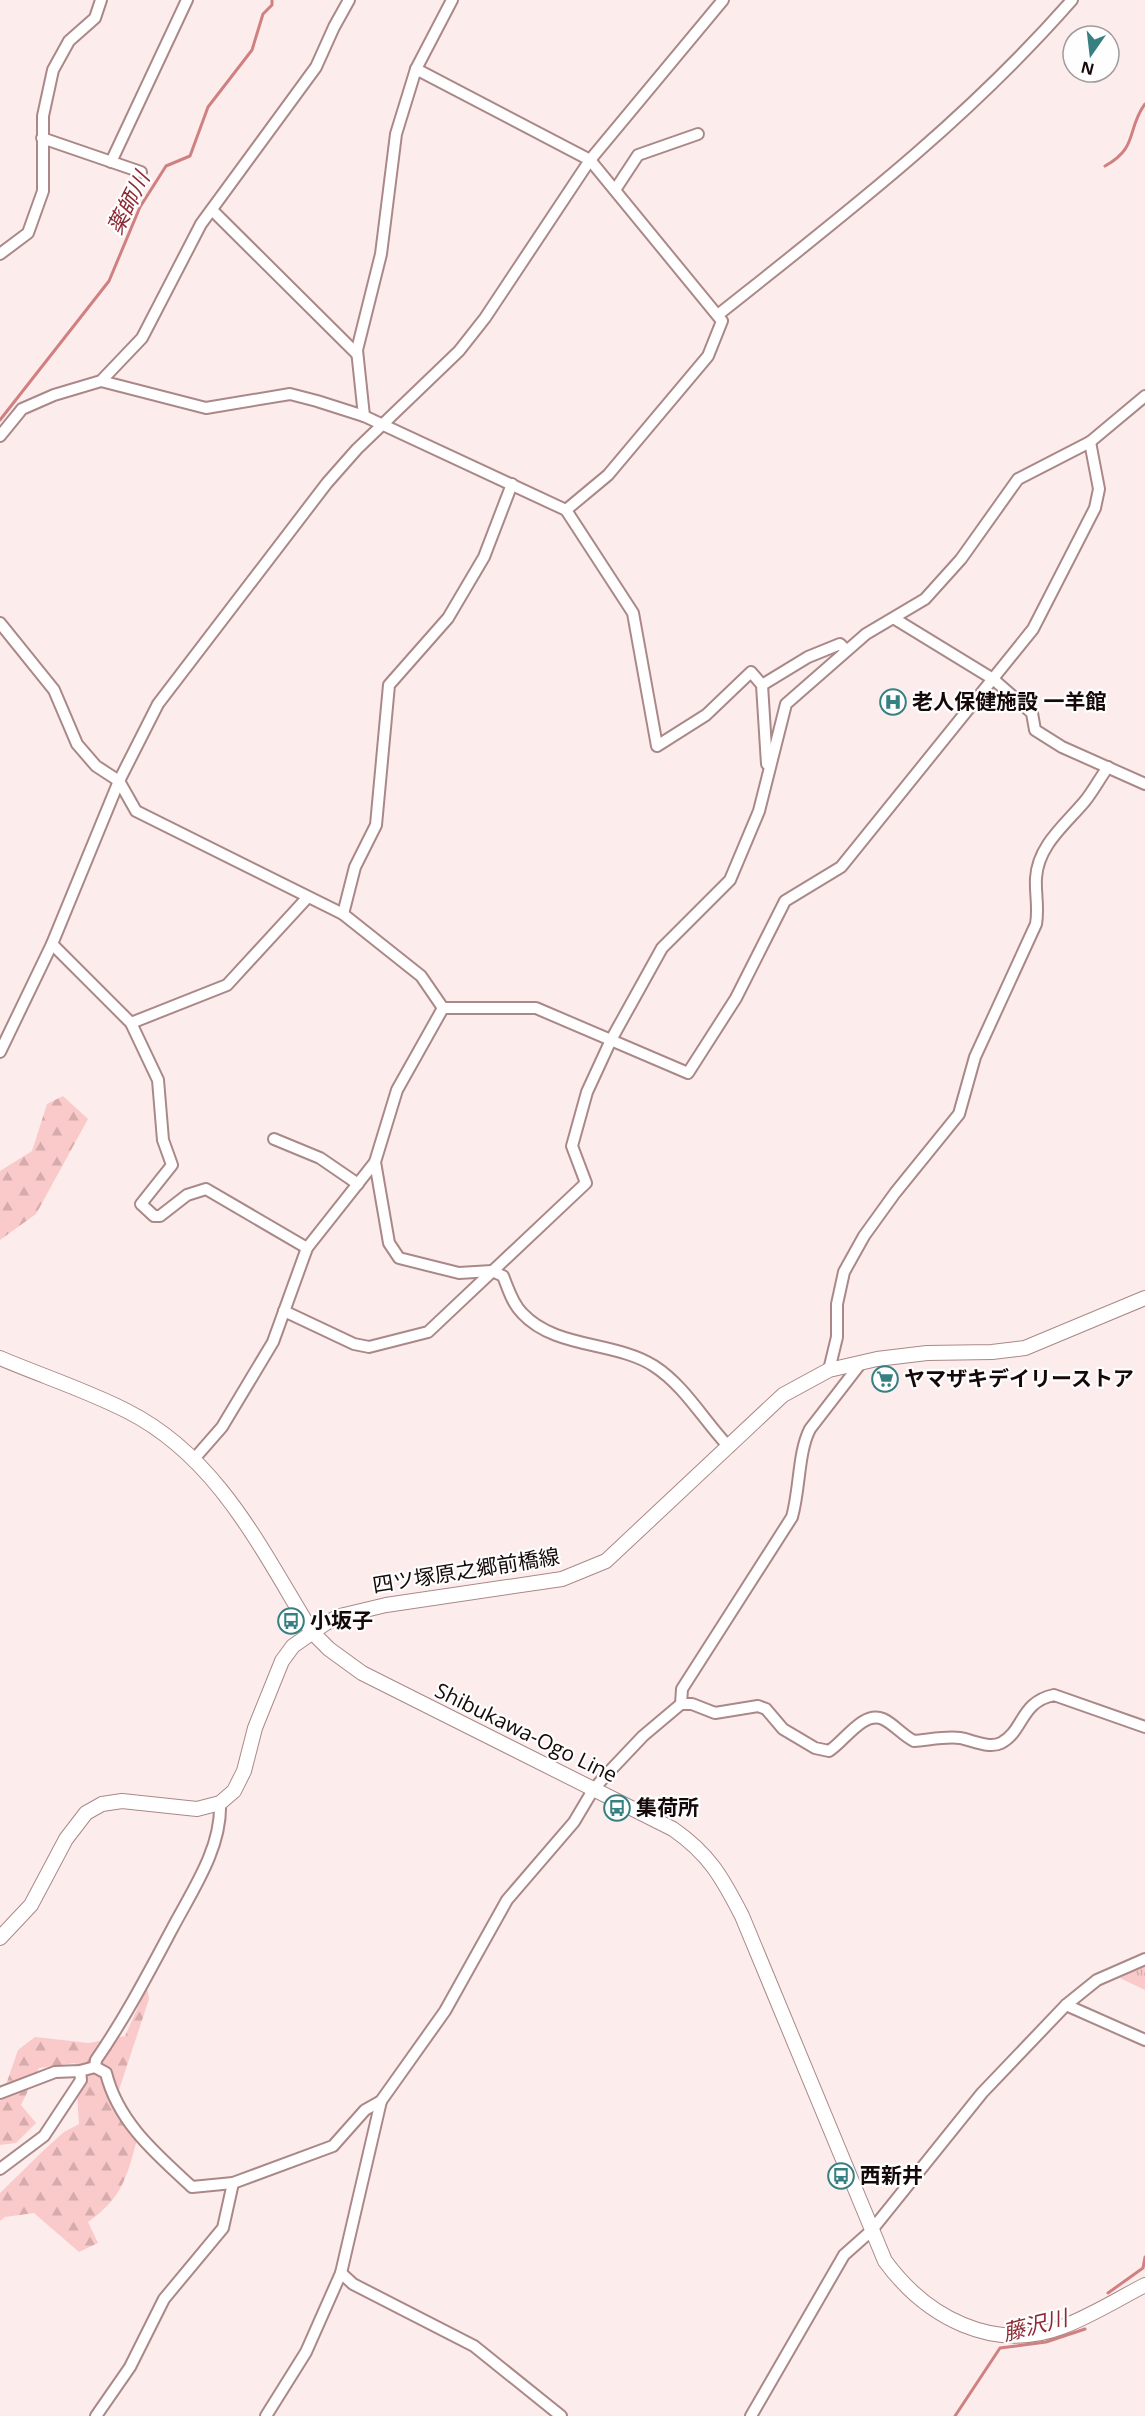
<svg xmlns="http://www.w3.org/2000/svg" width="1145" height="2416" viewBox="0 0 1145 2416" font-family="'Open Sans','Noto Sans JP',sans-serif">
  <defs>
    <pattern id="grass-tufts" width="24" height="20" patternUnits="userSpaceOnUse" patternTransform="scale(1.5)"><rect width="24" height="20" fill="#fac9c9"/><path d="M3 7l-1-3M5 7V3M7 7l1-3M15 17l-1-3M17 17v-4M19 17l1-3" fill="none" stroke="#d5abab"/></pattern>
    <pattern id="forest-firs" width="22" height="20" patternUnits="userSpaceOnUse" patternTransform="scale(1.5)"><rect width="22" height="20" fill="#fac9c9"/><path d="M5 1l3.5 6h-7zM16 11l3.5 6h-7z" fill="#d5abab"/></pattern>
  </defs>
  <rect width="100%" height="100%" fill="#fcedec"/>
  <!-- grass -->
  <polygon fill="url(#grass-tufts)" points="1145,1965 1145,1990 1120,1978"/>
  <!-- forest -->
  <g fill="url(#forest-firs)">
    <polygon points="63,1096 88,1119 36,1214 0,1240 0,1171 32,1151 47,1104"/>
    <path d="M147,1987l2,12 -36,109 24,32c-11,39 -15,58 -49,82l10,21 -19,9 -45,-39 -29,4 -5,4v-28l44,-43 20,-18 15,-8 -4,-61 -36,5 -18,37 15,18 -20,20 -16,2v-43l18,-52 17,-13 54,6 36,-7z"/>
  </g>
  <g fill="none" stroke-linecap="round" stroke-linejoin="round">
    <!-- stream -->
    <g stroke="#d18081" stroke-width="3">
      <path d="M1105,166c34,-19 21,-36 40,-62"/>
      <polyline points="0,420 109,281 140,207 166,166 190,156 208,107 252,50 263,14 272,5 272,0"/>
      <polyline points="1108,2293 1143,2268 1145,2257"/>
      <polyline points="955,2416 1000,2348 1046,2342 1085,2329"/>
    </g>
    <!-- minor casing -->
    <g stroke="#ab8888" stroke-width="14">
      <g id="minor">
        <polyline points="416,69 590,160 722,321 708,356 608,475 566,510"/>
        <polyline points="42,138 141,172"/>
        <polyline points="111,162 187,0"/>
        <polyline points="615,190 638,155 698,134"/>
        <polyline points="212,210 357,354"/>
        <polyline points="0,254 28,233 43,191 43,116 53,70 69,41 95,18 101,0"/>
        <path d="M719,314c126,-100 246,-192 353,-314"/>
        <polyline points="101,381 206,408 290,394 317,401 364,416 566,510 633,613 657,746 706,715 751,672 762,685 767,764"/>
        <polyline points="364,416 357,350 381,254 396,134 416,69 452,0"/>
        <polyline points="0,436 22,409 54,395 101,381 142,338 201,224 316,67 334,27 349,0"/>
        <polyline points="895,619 993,679 1032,713 1035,730 1062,747 1145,784"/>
        <polyline points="0,623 54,690 77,744 96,766 119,781 136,811 343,914 421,976 443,1008"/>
        <polyline points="762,685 808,657 840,644 846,650"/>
        <polyline points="343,914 355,867 376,825 389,685 448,618 484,557 512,484"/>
        <polyline points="52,944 131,1023 158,1080 163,1140 172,1165 141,1204 154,1216 160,1216 187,1195 206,1189 307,1248"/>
        <polyline points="443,1008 536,1008 688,1073 736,998 785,901 841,867 1033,629 1095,508 1099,489 1090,442"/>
        <polyline points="131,1023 227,985 307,898"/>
        <polyline points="0,1052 52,944 119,781 158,704 327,483 357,449 459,351 485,318 590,160 723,0"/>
        <polyline points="274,1139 320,1158 358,1184"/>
        <path d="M375,1162l14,81 10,15 60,15 33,-2 11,5c5,12 9,27 19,37 33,36 93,28 132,53 31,20 50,55 75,81"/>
        <polyline points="284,1311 354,1344 369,1347 428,1332 586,1183 572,1146 587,1092 611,1040 662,948 730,880 759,811 786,704 866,634 925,599 961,559 1018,479 1090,442 1145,396"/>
        <path d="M829,1370l8,-33v-33l7,-32 20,-36 31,-43 64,-79 16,-57 61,-133c3,-16 -1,-31 0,-46 2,-33 30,-54 49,-77 8,-10 15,-23 23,-34"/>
        <polyline points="194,1459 222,1427 273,1342 307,1248 375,1162 397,1090 443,1008"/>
        <path d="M681,1704l1,-15 110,-172c8,-28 6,-65 18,-88l51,-66"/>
        <polyline points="1066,2005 1145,2040"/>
        <path d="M95,2067l1,-7c29,-42 52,-86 76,-131 20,-38 50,-81 48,-126"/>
        <path d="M0,2093l55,-21 25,-1 15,-4 11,6c12,49 50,81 86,114l41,-4 100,-37 32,-36 16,-9 64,-90 62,-111 67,-78 19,-32 14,-16 36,-38 38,-32h11l23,9 43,-7 8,3 17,20 32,19 14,3c15,-9 34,-41 54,-32 11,5 19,16 31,22 14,-1 32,-5 46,-3 12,2 29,11 41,5 23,-12 19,-41 53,-48l91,32"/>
        <polyline points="0,2169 44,2136 81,2080 80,2071"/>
        <polyline points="341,2273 353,2284 474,2346 561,2416"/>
        <polyline points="96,2416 130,2367 164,2299 223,2228 233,2183"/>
        <polyline points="266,2416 306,2352 341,2273 381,2101"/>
        <polyline points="751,2416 844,2255 871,2231 982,2093 1066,2005 1097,1980 1145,1959"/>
      </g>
    </g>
    <!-- major casing -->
    <g stroke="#ab8888" stroke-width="16">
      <g id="major">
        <path d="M0,1358c42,18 86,32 127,53 91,46 134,138 185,221l17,17 33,24 311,156c36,25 49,48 69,87l143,345c41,56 108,92 177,66 29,-11 56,-28 83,-42"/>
        <polyline points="0,1938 31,1905 66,1839 86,1813 102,1804 122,1801 197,1809 220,1803 234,1791 244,1771 255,1728 282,1661 293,1646 326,1623 340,1616 386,1605 562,1579 606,1561 783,1395 829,1370 877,1359 927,1353 992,1352 1025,1348 1145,1298"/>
      </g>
    </g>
    <!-- minor -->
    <use href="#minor" stroke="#fff" stroke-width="10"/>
    <!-- major -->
    <use href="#major" stroke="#fff" stroke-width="14"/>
  </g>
  <!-- icons -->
  <defs>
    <g id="hospital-ring" transform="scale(1.35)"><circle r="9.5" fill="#fefefe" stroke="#378082" stroke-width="1.5"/><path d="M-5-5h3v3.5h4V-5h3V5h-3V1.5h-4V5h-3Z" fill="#378082"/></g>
    <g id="supermarket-ring" transform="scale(1.35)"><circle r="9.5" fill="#fefefe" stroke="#378082" stroke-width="1.5"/><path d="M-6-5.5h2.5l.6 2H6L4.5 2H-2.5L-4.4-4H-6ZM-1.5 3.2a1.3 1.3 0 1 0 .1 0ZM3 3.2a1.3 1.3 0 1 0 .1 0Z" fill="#378082"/></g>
    <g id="bus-ring" transform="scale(1.35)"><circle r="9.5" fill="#fefefe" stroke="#378082" stroke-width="1.5"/><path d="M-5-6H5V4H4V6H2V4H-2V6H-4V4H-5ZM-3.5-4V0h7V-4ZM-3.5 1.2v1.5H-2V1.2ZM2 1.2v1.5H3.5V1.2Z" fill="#378082"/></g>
  </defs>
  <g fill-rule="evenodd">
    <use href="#hospital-ring" x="893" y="702"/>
    <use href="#supermarket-ring" x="885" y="1379"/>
    <use href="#bus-ring" x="291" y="1621"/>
    <use href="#bus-ring" x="617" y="1808"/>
    <use href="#bus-ring" x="841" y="2176"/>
  </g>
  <g text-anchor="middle" stroke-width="4.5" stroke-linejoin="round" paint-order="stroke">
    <!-- poi labels -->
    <g font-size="21" font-weight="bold" fill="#150909" stroke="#fefefe" text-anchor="start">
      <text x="912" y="709">老人保健施設 一羊館</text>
      <text x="904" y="1386">ヤマザキデイリーストア</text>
      <text x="310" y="1628">小坂子</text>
      <text x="636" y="1815">集荷所</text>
      <text x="860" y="2183">西新井</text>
    </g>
    <!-- street labels -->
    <g font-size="21" fill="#150909" stroke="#fefefe">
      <text transform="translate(466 1571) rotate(-9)" y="7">四ツ塚原之郷前橋線</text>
      <text transform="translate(526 1733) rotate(26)" y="7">Shibukawa-Ogo Line</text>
    </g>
    <!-- water labels -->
    <g font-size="22" font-style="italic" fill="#8d2b35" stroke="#fefefe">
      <text transform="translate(128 203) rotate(-63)" y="8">薬師川</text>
      <text transform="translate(1035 2325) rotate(-14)" y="8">藤沢川</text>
    </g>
  </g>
  <!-- north arrow -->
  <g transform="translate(1091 54) rotate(194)"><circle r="28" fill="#fefefe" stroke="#a19c9c" stroke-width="1.5"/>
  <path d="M0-4.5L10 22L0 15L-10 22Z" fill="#378082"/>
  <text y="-9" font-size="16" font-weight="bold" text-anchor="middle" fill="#150909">N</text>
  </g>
</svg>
